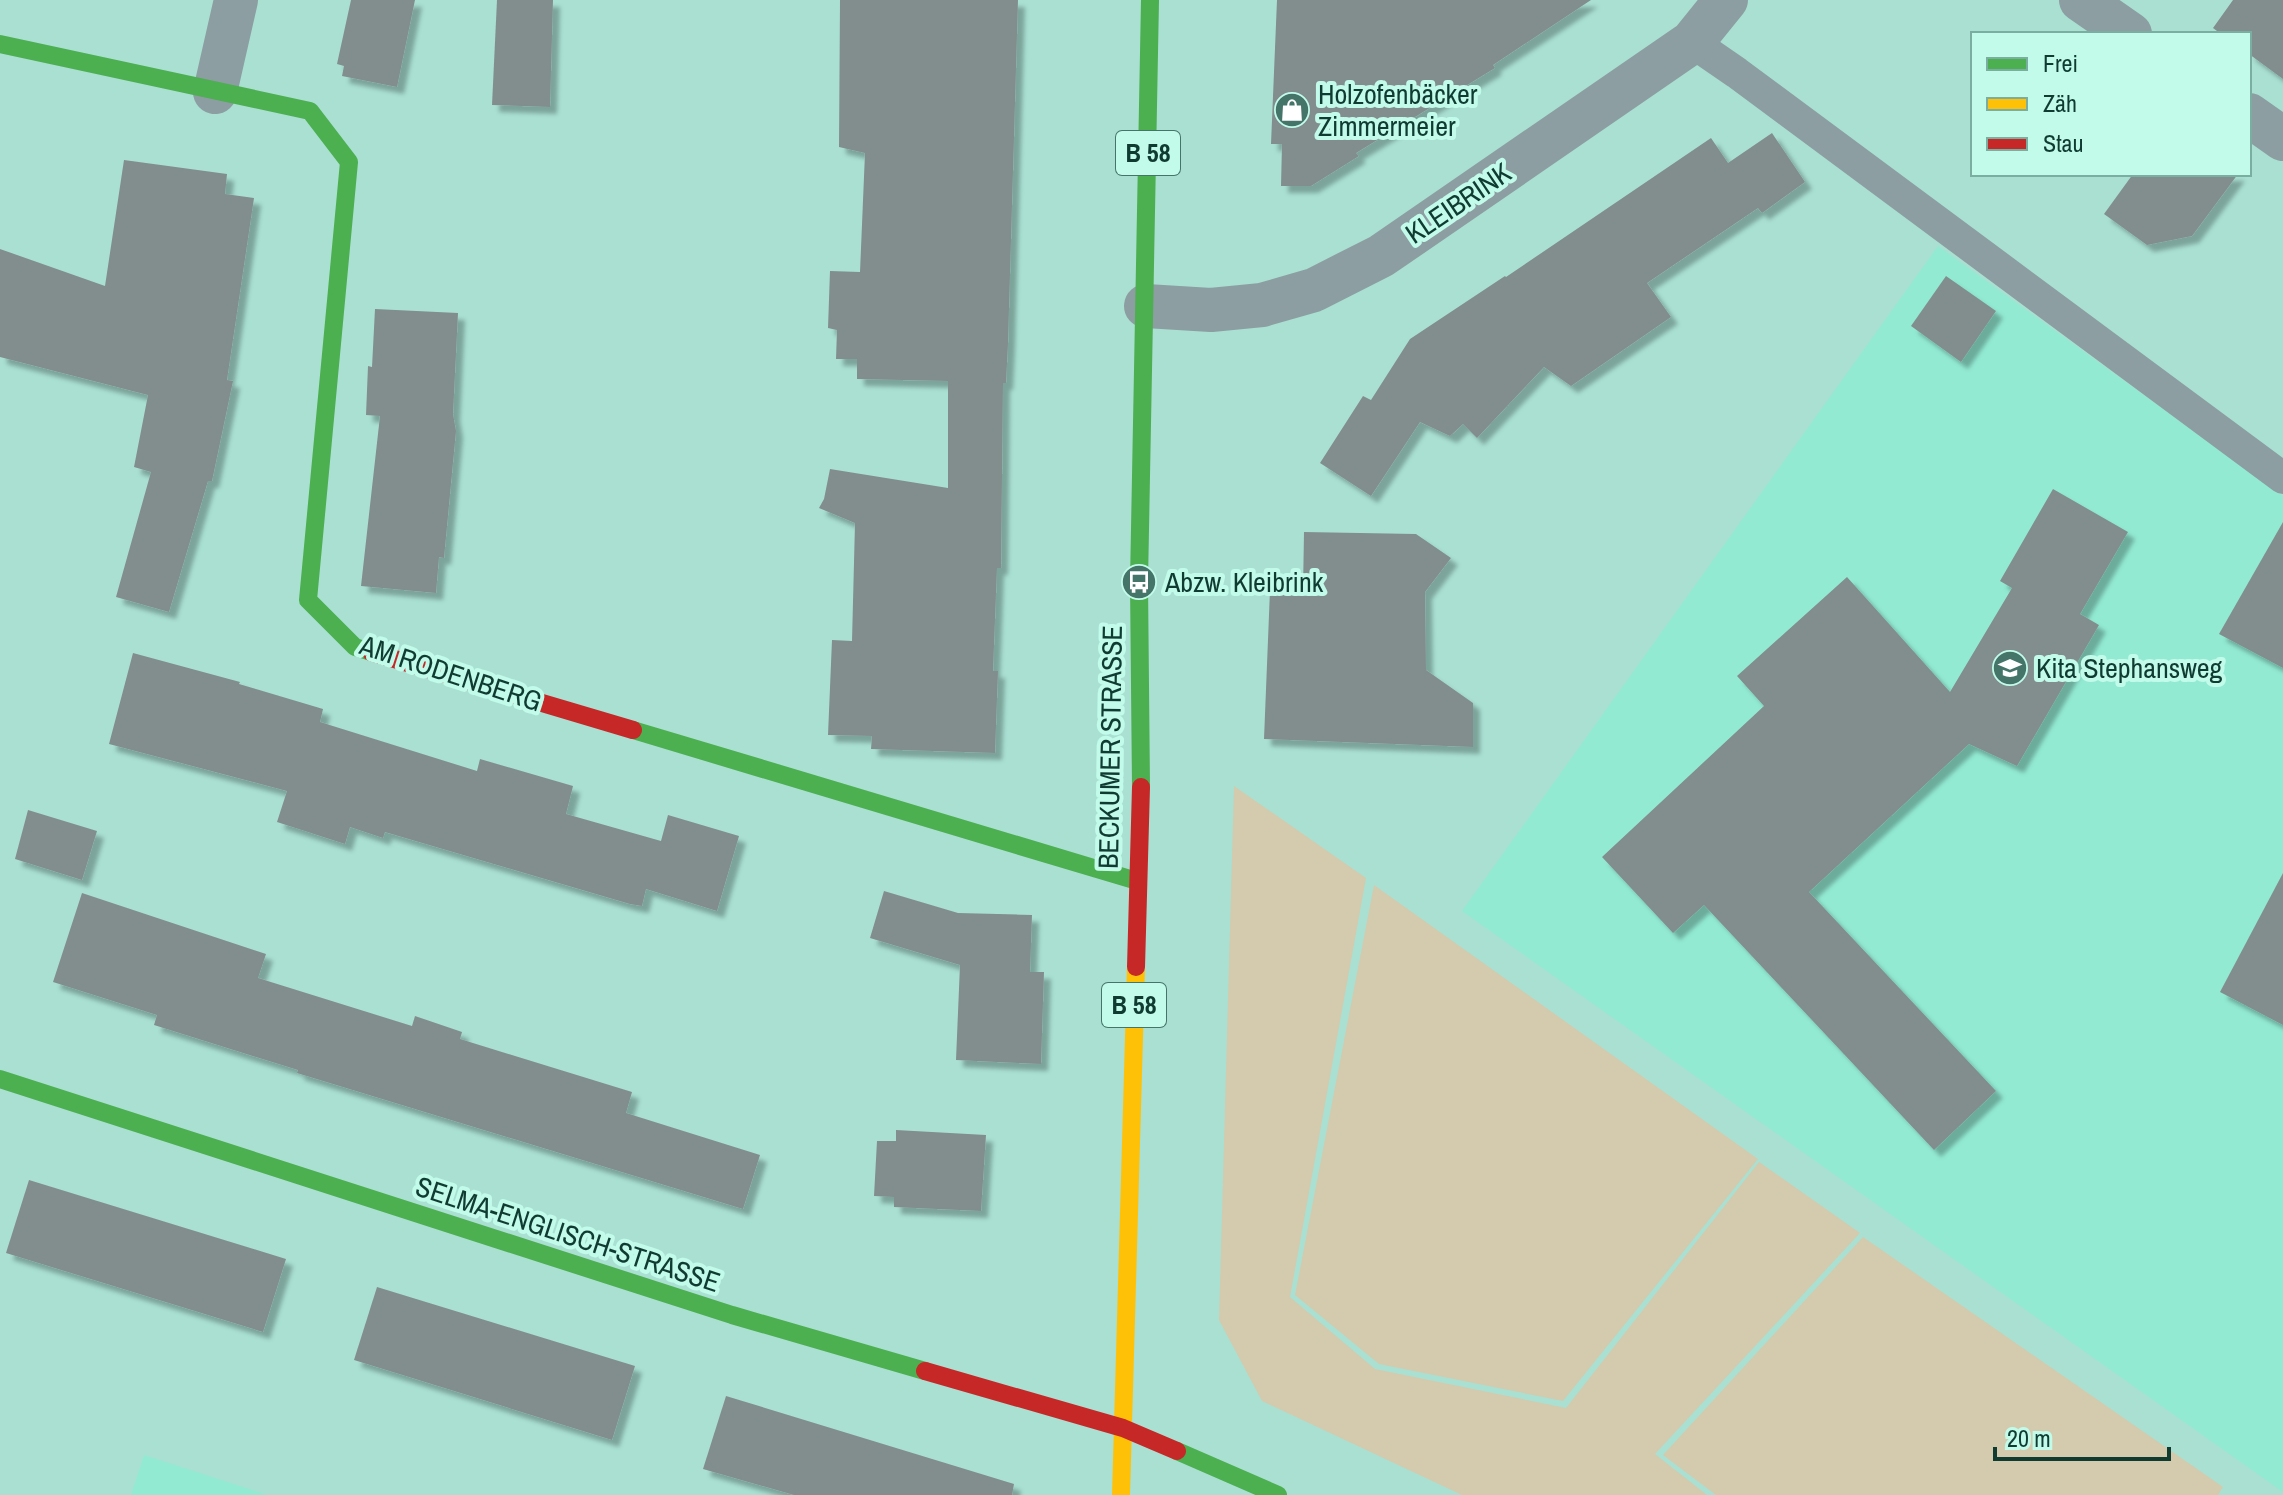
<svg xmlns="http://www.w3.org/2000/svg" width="2283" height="1495" viewBox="0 0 2283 1495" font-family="'Archivo Narrow',sans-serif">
  <defs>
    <filter id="shadow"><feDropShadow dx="7" dy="7" stdDeviation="2" flood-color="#0004"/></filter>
  </defs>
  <rect width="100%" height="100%" fill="#a9e0d2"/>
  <!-- built -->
  <g fill="#92ead3">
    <polygon points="1938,246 2283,496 2283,1492 1462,911"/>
    <polygon points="144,1455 268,1495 131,1495"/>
  </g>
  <!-- green -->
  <g fill="#d4caad">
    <polygon points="1234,786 1366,878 1290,1297 1375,1369 1566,1408 1759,1162 1860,1233 1655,1454 1707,1495 1462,1495 1262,1401 1219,1320"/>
    <polygon points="1374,885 1758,1159 1563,1401 1379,1364 1295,1295"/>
    <polygon points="1863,1237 2223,1487 2218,1495 1716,1495 1663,1455"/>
  </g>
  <!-- building -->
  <g fill="#828e8d" filter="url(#shadow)">
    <polygon points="351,0 415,0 397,87 342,76 344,66 337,64"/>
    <polygon points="497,0 553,0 550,107 492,105"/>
    <polygon points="840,0 1018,0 1008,343 1006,383 1003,383 1001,568 997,568 993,671 998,671 995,753 871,749 872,736 828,735 832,640 852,641 855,523 819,508 824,499 830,469 948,488 948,381 857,379 857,359 836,359 837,330 828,328 830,271 860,272 865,153 839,147"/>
    <polygon points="1277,0 1591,0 1493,65 1495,68 1356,153 1359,156 1311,186 1281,186 1282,144 1271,144"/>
    <polygon points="2233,0 2283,0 2283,79 2249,54 2249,34 2221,34 2213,28"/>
    <polygon points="1772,133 1805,182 1762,213 1758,208 1647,283 1671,317 1571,386 1544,367 1477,438 1463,424 1450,436 1420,422 1371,496 1320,463 1363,396 1371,400 1410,339 1505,276 1506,277 1711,138 1728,163"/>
    <polygon points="124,160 227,174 225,194 254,198 227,380 233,381 212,481 208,481 169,612 116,597 151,472 134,467 148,395 0,357 0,249 105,286"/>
    <polygon points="2133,174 2238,174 2192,236 2147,245 2104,214"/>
    <polygon points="1946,276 1996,311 1961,362 1911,326"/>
    <polygon points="375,309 458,313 453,414 456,431 444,558 439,557 436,593 361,586 380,416 366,415 368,366 372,367"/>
    <polygon points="2053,489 2128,532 2080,614 2099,625 2017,766 1969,744 1809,892 1996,1091 1934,1150 1704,905 1673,933 1602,857 1764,706 1737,676 1847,577 1950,692 2012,588 2000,581"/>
    <polygon points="2283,522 2283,668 2219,634"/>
    <polygon points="1304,532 1416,534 1451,558 1425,592 1426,670 1473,703 1473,747 1264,739 1270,590 1303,591"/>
    <polygon points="133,653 240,682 239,684 323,709 320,722 477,771 480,759 573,786 566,814 661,841 668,815 739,836 717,911 646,889 642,906 630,904 385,832 383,838 350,827 345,844 277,822 287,791 109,744"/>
    <polygon points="28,810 97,831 82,880 15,859"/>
    <polygon points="2283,873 2283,1025 2220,992"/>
    <polygon points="884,891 958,913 1032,915 1030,972 1044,972 1041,1064 956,1060 960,965 870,938"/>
    <polygon points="82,893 266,954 258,978 412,1026 415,1016 462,1032 460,1039 632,1092 626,1113 760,1155 743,1209 297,1073 298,1070 154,1025 157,1015 53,982"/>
    <polygon points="896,1130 986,1135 981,1211 894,1207 894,1197 874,1196 877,1141 896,1141"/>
    <polygon points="29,1180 286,1259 263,1332 6,1253"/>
    <polygon points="377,1287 635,1366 612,1440 354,1360"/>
    <polygon points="726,1396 1014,1484 1012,1495 794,1495 703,1469"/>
  </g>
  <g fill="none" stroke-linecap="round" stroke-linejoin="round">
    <!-- lane -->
    <polyline stroke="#8c9ea1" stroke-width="32" points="1692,42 1737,73 2283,478"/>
    <!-- street -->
    <g stroke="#8c9ea1" stroke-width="44">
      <polyline points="2081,0 2130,34"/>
      <polyline points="215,92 236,0"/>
      <polyline points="2249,115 2283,139"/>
      <polyline points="1146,306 1211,310 1262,305 1314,290 1381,256 1692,42 1726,0"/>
    </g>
    <!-- fast -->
    <g stroke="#4caf50" stroke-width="18">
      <polyline points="0,44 310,111 349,162 308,600 355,647 371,652"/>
      <polyline points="633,730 1137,881"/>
      <polyline points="1141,787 1139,582 1150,0"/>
      <polyline points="0,1079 732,1315 925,1371"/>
      <polyline points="1177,1451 1278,1495"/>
    </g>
    <!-- slow -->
    <polyline stroke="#ffc107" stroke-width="18" points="1121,1495 1136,967"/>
    <!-- jam -->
    <g stroke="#c62828" stroke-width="18">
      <polyline points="371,652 633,730"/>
      <polyline points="1136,967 1141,787"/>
      <polyline points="925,1371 1123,1428 1177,1451"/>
    </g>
  </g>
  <!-- icons -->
  <defs>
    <g id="shop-disc" transform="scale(1.8)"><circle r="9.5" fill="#457569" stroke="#c2fbea"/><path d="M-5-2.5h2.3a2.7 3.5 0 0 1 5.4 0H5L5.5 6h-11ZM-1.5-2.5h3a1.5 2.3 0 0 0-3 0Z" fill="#fff"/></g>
    <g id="bus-disc" transform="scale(1.8)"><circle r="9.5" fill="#457569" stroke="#c2fbea"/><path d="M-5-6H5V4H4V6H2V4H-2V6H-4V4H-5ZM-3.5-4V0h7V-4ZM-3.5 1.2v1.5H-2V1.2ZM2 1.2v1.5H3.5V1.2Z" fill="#fff"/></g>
    <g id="school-disc" transform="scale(1.8)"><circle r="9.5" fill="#457569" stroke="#c2fbea"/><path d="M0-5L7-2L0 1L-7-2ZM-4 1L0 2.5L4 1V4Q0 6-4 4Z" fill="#fff"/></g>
  </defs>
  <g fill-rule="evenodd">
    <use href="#shop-disc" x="1292" y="110"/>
    <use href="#bus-disc" x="1139" y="582"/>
    <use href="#school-disc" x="2010" y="668"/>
  </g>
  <g text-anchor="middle" stroke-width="8" stroke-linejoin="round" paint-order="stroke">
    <!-- shield labels -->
    <g fill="#c2fbea" stroke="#457568" stroke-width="2">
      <rect x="1116" y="131" width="64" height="44" rx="6"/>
      <rect x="1102" y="983" width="64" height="44" rx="6"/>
    </g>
    <g font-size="26" font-weight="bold" fill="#0f3b31">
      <text x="1148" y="162">B 58</text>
      <text x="1134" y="1014">B 58</text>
    </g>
    <!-- poi labels -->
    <g font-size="28" fill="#0f3b31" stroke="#c2fbea" text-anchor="start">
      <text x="1318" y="104">Holzofenbäcker<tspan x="1318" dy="32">Zimmermeier</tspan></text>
      <text x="1165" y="592">Abzw. Kleibrink</text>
      <text x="2036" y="678">Kita Stephansweg</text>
    </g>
    <!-- street labels -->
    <g font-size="28" fill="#0f3b31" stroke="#c2fbea">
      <text transform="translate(1458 203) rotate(-34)" y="10">KLEIBRINK</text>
      <text transform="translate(451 673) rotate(18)" y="10">AM RODENBERG</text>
      <text transform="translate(1110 747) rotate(-89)" y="10">BECKUMER STRASSE</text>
      <text transform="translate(568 1234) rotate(18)" y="10">SELMA-ENGLISCH-STRASSE</text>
    </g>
  </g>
  <!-- legend -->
  <rect x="1971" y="32" width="280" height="144" fill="#c2fbea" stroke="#7aaea0" stroke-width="2"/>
  <rect x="1987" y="58" width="40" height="12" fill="#4caf50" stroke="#7aaea0" stroke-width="2"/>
  <text x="2043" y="72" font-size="24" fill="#0f3b31">Frei</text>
  <rect x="1987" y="98" width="40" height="12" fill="#ffc107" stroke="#7aaea0" stroke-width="2"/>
  <text x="2043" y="112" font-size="24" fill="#0f3b31">Zäh</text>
  <rect x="1987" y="138" width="40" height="12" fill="#c62828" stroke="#7aaea0" stroke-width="2"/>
  <text x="2043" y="152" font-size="24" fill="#0f3b31">Stau</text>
  <!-- scale -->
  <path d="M1995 1447v12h174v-12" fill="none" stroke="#0f3b31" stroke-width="4"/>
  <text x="2007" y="1447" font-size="24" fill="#0f3b31" stroke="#c2fbea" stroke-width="6" paint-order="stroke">20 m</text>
</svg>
